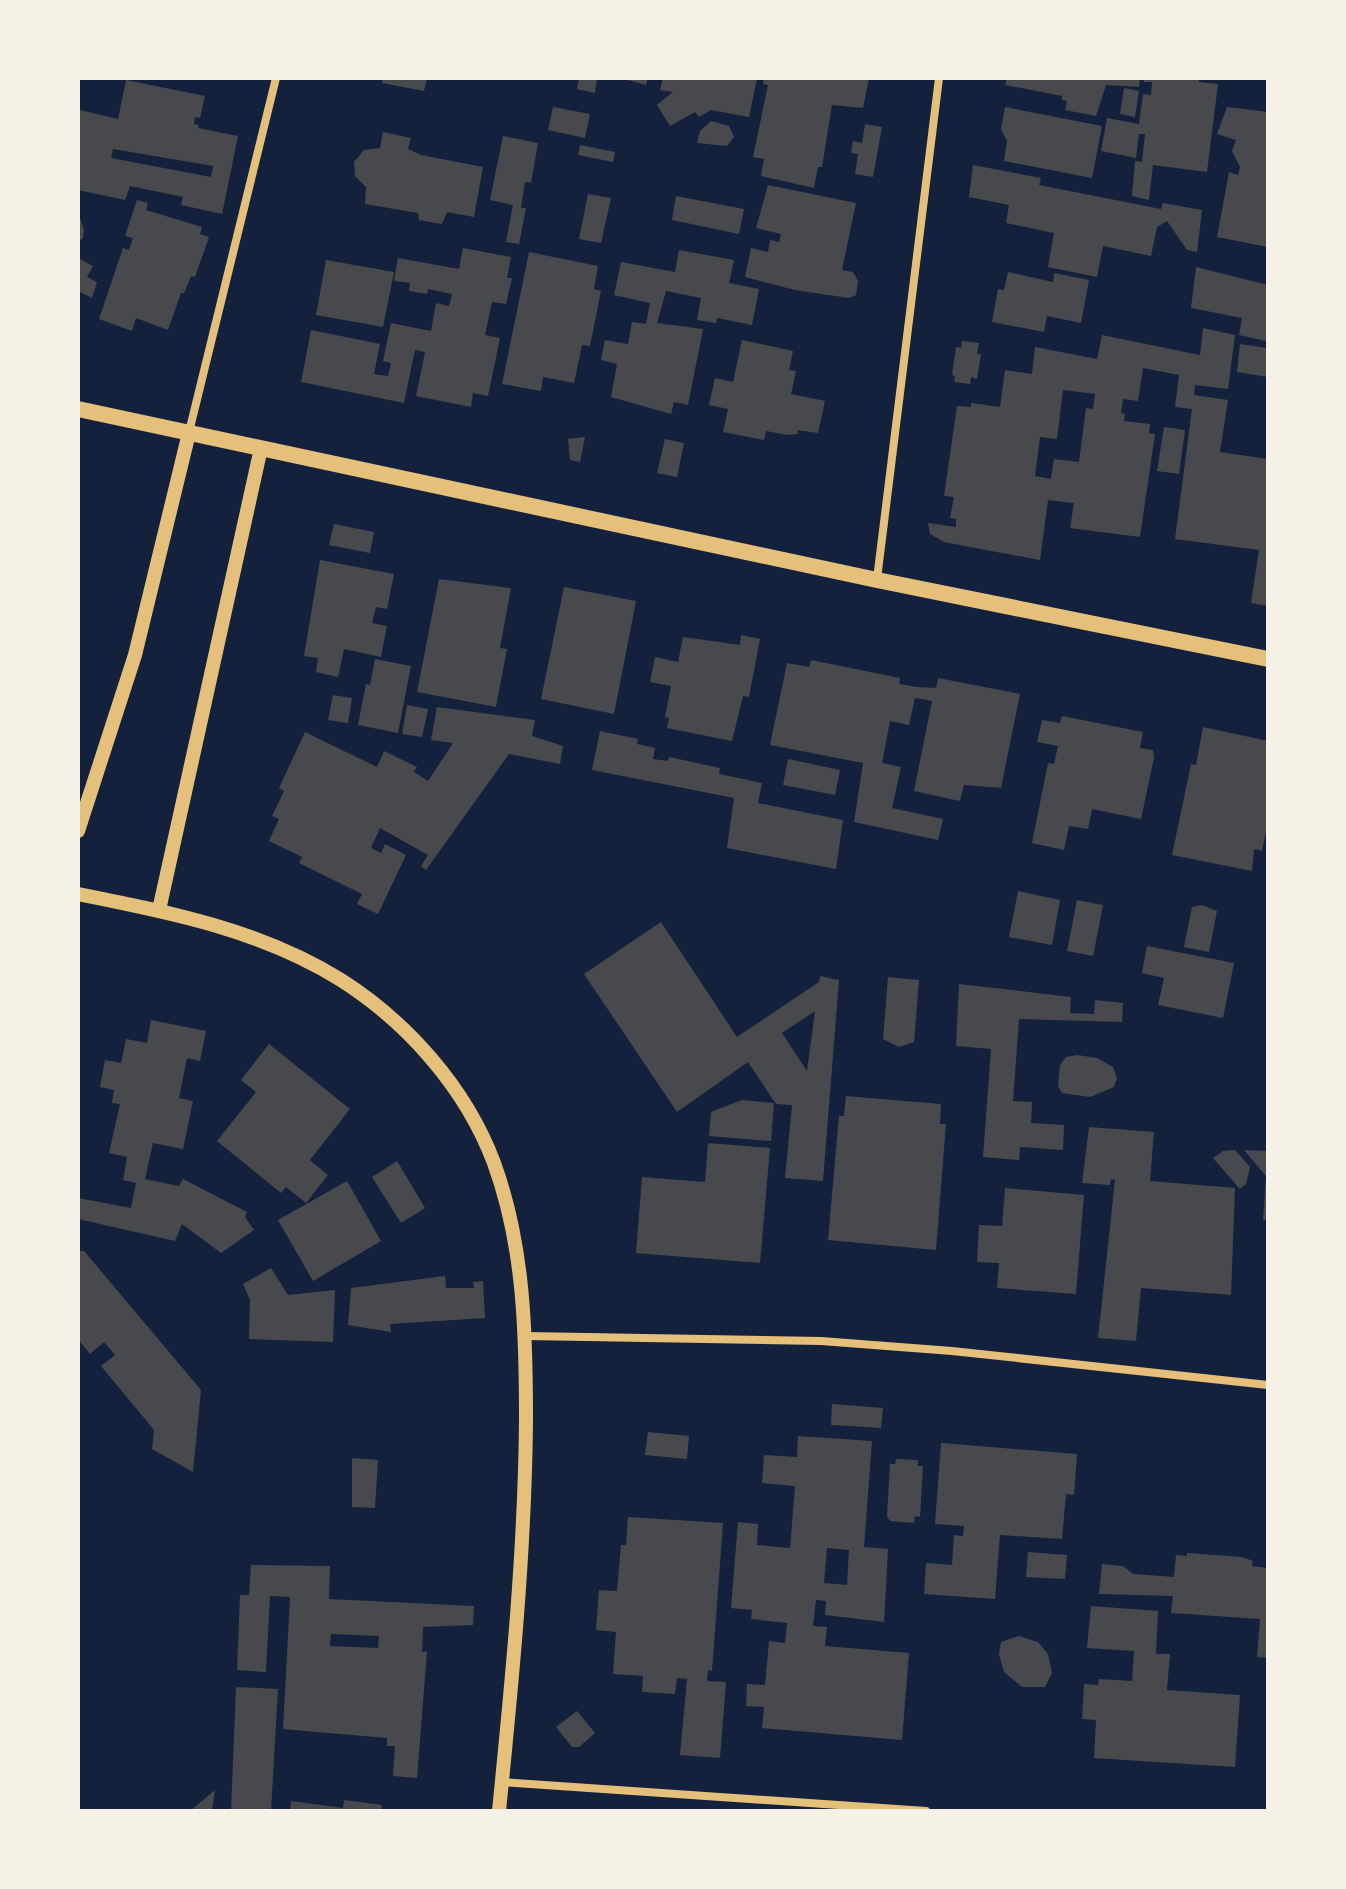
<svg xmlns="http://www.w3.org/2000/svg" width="1346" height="1889" viewBox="0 0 1346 1889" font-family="'Noto Serif',serif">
  <rect width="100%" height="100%" fill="#14213d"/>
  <!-- building -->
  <g fill="#48494c" fill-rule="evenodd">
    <polygon points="383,78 427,78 424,91 382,83"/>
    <polygon points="579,78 597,78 595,93 577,89"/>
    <polygon points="620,78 648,78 646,85"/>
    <polygon points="663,78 757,78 749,117 711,110 699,117 695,112 670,126 657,105 673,92 660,90"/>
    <polygon points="764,78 869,78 863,108 832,105 822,167 818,167 814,188 761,176 764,159 753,157 768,85 763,84"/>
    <polygon points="1007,78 1140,78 1139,87 1106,85 1096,116 1065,110 1067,101 1062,100 1062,96 1005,85"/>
    <polygon points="1144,78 1199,78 1199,82 1218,84 1207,172 1153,165 1149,200 1132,196 1135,161 1142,162 1145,134 1139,134 1136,158 1101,151 1107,118 1139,124 1143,94 1151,95 1152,82 1144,82"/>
    <path d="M126,80l79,16 -5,22 -5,-1 -1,7 5,1 -1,3 40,8 -16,78 -41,-9 2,-8 -53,-11 -5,14 -47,-10 2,-80 38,9zM113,149l100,17 -2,11 -100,-19z"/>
    <polygon points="1124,88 1139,91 1135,117 1120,114"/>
    <polygon points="553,107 590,114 585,138 548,130"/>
    <polygon points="1005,107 1102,126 1092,178 1004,161 1007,141 1001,129"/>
    <polygon points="1227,107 1268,112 1268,247 1217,237 1229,172 1238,175 1240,167 1232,151 1236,140 1217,134"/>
    <polygon points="711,121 729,126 734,137 727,146 697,143 700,131"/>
    <polygon points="865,124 882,127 873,177 855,174 858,154 851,153 853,141 862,143"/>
    <polygon points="383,132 411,138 408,149 421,155 483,167 474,217 447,212 442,224 419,220 418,213 365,204 366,187 355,176 354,162 364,150 380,148"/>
    <polygon points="503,136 538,143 531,183 525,182 521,208 526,208 519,244 506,242 513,205 490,200"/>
    <polygon points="580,145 615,152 613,162 578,155"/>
    <polygon points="973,165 1041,178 1039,185 1161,209 1163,203 1202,210 1197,252 1187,250 1167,221 1157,227 1151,256 1103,246 1097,277 1048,267 1054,233 1006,223 1009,205 969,197"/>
    <polygon points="768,185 856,203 842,270 853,272 858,281 856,295 849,298 795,290 745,277 751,248 768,252 770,240 779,242 781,234 756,228"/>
    <polygon points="588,194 611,198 601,243 579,239"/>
    <polygon points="676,196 744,209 739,234 672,220"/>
    <polygon points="137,200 148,203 146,210 202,227 200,234 209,237 195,277 191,276 184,293 181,293 168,330 136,318 132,331 99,319 123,248 129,250 133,238 125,236"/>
    <polygon points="78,212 84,230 83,238 78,242"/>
    <polygon points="463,248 511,257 507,278 512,278 506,304 492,302 485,335 500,338 488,396 473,393 471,407 416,396 425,352 415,350 404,403 301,382 311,330 380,344 374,374 388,376 391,363 383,361 391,323 431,331 436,303 449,306 452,294 428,289 427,294 409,291 410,283 394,281 398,258 459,269"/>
    <polygon points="679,250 734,260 729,283 759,289 752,325 717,318 716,323 697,320 701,298 666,291 657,323 703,329 688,405 674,402 671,414 611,397 617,364 601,360 605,340 628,344 632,322 646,324 650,303 614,295 621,262 675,272"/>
    <polygon points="529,252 598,266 594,289 601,291 590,346 582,345 574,383 543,377 541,391 502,384"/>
    <polygon points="78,258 93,266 87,277 97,282 92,298 78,291"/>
    <polygon points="326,260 394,272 383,327 316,315"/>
    <polygon points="1196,267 1268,285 1266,341 1239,335 1242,318 1191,308"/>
    <polygon points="1008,272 1053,282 1054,273 1089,280 1081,323 1047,316 1044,332 992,322 998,289 1004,290"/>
    <path d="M1203,328l32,7 -7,54 -33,-4 -1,10 34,5 -8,52 48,7v147l-17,-3 8,-53 -84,-11 17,-130 -17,-2 4,-32 -36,-7 -5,33 -15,-2 -2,14 4,1 -1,7 26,3 -1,9 6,1 -15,103 -70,-9 4,-25 -26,-3 -8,60 -96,-18 -14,-8 -2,-11 28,4v-8l-6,-1 4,-21 -10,-1 13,-90 14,1v-4l29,4 5,-37 27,4 3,-27 62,12 5,-24 98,20zM1063,390l32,4 -2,15 -7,-1 -7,54 -25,-3 -3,20 -16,-3 5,-39 17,2z"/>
    <polygon points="742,340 793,351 789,370 796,371 791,394 825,401 818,433 798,430 798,434 787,435 766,431 764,440 723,432 728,409 709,405 715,378 733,382"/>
    <polygon points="962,341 979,343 977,354 981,354 977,379 971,377 970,384 954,382 955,376 952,375 956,347 961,348"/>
    <polygon points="1240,344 1268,348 1268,377 1237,372"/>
    <polygon points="1164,427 1185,430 1179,474 1157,471"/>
    <polygon points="585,437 580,462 570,460 568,439"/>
    <polygon points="665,439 684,443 677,477 657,473"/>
    <polygon points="334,524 374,532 370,553 329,545"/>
    <polygon points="320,560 394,574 387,609 376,607 372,623 387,626 381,657 344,649 338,677 316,672 318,658 304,656"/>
    <polygon points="439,579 511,588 500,648 507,649 496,707 417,692"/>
    <polygon points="564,587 636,601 614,714 541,699"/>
    <polygon points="741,635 760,639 749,697 743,696 732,741 667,728 669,718 665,717 671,686 650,682 655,657 678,662 683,637 740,645"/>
    <polygon points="375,659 411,666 398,733 358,725 366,684 370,685"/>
    <polygon points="811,660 900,678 899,684 917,687 936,688 938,678 1020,694 1001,788 964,785 960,801 914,791 932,701 915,698 909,725 890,721 882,763 901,767 892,808 943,819 938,840 854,822 863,763 770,745 787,663 809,667"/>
    <polygon points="333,695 352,698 348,723 328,720"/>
    <polygon points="407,705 428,709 422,737 402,734"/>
    <polygon points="437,707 535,720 532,736 563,746 560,764 509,754 426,870 421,866 428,855 380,828 371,848 381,853 385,844 406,855 378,914 357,904 362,894 299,863 302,857 269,841 279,819 272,816 284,791 279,788 305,732 377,767 384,751 417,767 414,772 428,781 453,743 431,740"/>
    <polygon points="1062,716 1143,732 1140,748 1153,750 1154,758 1141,819 1092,809 1088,829 1069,826 1064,850 1032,843 1048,763 1054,764 1058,746 1037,742 1042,720 1060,723"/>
    <polygon points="1203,727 1268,741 1268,822 1262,851 1254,849 1252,871 1172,855 1191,764 1196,765"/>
    <polygon points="600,731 638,739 637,744 655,748 653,759 668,761 669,757 720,768 719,774 762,783 758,803 843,820 836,869 727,848 734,798 592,770"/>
    <polygon points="788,759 840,770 835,795 783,785"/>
    <polygon points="1018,891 1060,900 1052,945 1009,937"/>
    <polygon points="1077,900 1103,905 1093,956 1067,951"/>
    <polygon points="1202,905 1217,911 1209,952 1184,947 1192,907"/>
    <path d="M661,922l76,115 82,-55 1,-6 19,4 -16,201 -38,-3 7,-73 -16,-1 -28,-42 -71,50 -93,-138zM815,1011l-8,60 -25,-38z"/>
    <polygon points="1147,946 1234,963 1223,1018 1158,1005 1164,978 1142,973"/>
    <polygon points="888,977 919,980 914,1042 899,1047 883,1039"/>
    <polygon points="959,984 1071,997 1070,1013 1094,1014 1095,1000 1123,1003 1122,1022 1019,1019 1013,1101 1032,1102 1031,1123 1064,1125 1063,1150 1020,1147 1019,1160 983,1157 991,1049 956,1046"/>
    <polygon points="151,1020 206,1031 200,1061 187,1058 179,1098 193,1101 183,1149 153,1143 145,1179 179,1186 183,1179 247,1212 245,1217 254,1230 221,1253 182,1224 175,1241 78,1219 78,1198 131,1208 136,1183 123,1180 127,1157 109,1153 120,1104 112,1103 114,1090 100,1087 105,1060 121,1063 126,1039 147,1043"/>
    <polygon points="269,1044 350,1109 310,1160 328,1175 306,1203 286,1187 281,1193 217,1141 256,1092 241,1080"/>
    <polygon points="1077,1055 1097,1058 1113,1067 1117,1078 1114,1087 1090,1097 1062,1093 1058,1086 1060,1065 1066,1057"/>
    <polygon points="846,1096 941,1104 940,1124 946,1124 936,1250 828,1240 839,1116 844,1116"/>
    <polygon points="742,1100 774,1103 771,1141 709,1136 711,1112"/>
    <polygon points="1089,1127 1154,1132 1150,1181 1235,1188 1231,1295 1141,1288 1136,1341 1098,1338 1115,1180 1111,1179 1110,1185 1082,1183"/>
    <polygon points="708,1143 770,1148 760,1263 636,1253 642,1177 705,1182"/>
    <polygon points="1235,1150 1250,1167 1246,1184 1240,1189 1213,1158 1223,1151"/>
    <polygon points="1244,1150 1268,1151 1268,1220 1263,1220 1266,1176"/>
    <polygon points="397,1161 425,1208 401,1223 372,1177"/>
    <polygon points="347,1181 381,1241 313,1281 278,1220"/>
    <polygon points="1005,1188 1084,1195 1076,1294 997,1288 999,1263 977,1262 979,1225 1002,1226"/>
    <polygon points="78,1251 84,1251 201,1390 193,1472 152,1449 154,1430 101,1366 115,1355 104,1342 90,1354 78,1339"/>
    <polygon points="271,1268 288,1295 335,1290 333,1342 249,1339 250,1300 243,1284"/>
    <polygon points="445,1276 446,1288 474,1288 473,1282 483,1281 485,1318 390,1324 391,1332 348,1325 351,1288"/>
    <polygon points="832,1404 883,1408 881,1428 831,1425"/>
    <polygon points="648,1432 689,1436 687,1459 645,1455"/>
    <path d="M798,1436l74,5 -8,106 24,2 -4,73 -59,-7 1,-14 -10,-1 -3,26 14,1 -2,19 84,7 -7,87 -140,-12 2,-21 -18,-1 1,-22 18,1 4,-44 16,2 2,-20 -36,-4 1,-9 -21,-2 7,-86 20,2 -1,21 33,3 5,-62 -33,-3 2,-28 33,2zM827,1548l22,2 -2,35 -23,-2z"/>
    <polygon points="941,1443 1077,1454 1074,1495 1066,1494 1062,1539 1000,1535 995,1599 924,1594 926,1563 952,1565 954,1535 963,1536 964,1526 935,1524"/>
    <polygon points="352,1458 378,1460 375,1508 352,1507"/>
    <polygon points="896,1459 918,1460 918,1466 923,1466 920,1517 915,1516 914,1523 890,1521 887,1516 890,1464 895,1464"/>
    <polygon points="628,1517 723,1523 712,1671 708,1670 707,1681 726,1682 720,1758 680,1755 687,1679 677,1678 675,1694 642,1692 643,1676 613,1674 616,1632 596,1630 599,1590 617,1591 621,1545 626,1545"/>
    <polygon points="1028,1552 1067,1555 1065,1579 1026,1577"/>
    <polygon points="1187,1553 1242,1557 1253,1561 1252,1566 1268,1568 1268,1658 1257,1657 1260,1619 1171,1613 1173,1596 1099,1594 1102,1564 1123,1566 1133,1574 1174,1577 1176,1555 1187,1556"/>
    <path d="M251,1565l79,1 -1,33 145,7 -1,19 -50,2 -1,25 5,-1 -10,127 -24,-2 2,-30h-8v-8l-104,-9 7,-132 -20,-1 -4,76 -29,-2 3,-75h9zM331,1634l48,2 -1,12 -48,-2z"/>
    <polygon points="1091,1606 1158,1611 1156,1654 1170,1654 1167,1690 1240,1695 1235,1767 1094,1758 1096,1720 1082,1719 1084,1684 1098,1685 1099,1679 1132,1681 1134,1651 1087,1648"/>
    <polygon points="1019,1636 1038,1642 1048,1654 1052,1673 1045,1687 1022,1687 1004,1672 999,1654 1001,1642"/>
    <polygon points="236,1687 278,1689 271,1811 231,1811"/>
    <polygon points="577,1711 595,1733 579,1747 572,1747 556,1727"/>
    <polygon points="215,1790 212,1811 190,1811"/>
    <polygon points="344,1800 382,1805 381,1811 290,1811 291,1801 343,1808"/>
  </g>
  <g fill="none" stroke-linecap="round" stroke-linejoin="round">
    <!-- minor -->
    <g stroke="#e5c07b" stroke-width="8">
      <polyline points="189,432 276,78"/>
      <polyline points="877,579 939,78"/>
      <polyline points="526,1336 821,1341 952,1351 1268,1385"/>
      <polyline points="502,1782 926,1811"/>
    </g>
    <!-- tertiary -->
    <g stroke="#e5c07b" stroke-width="14">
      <polyline points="78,831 135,655 189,433"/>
      <path d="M78,894c91,18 183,36 263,86 66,42 125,108 153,183 30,82 32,169 32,256 -1,131 -14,262 -27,392"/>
      <polyline points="159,910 261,448"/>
    </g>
    <!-- secondary -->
    <polyline stroke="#e5c07b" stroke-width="16" points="78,409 877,580 1268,659"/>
  </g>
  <!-- border -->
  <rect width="1346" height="1889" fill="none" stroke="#f6f1e7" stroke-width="160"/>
</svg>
